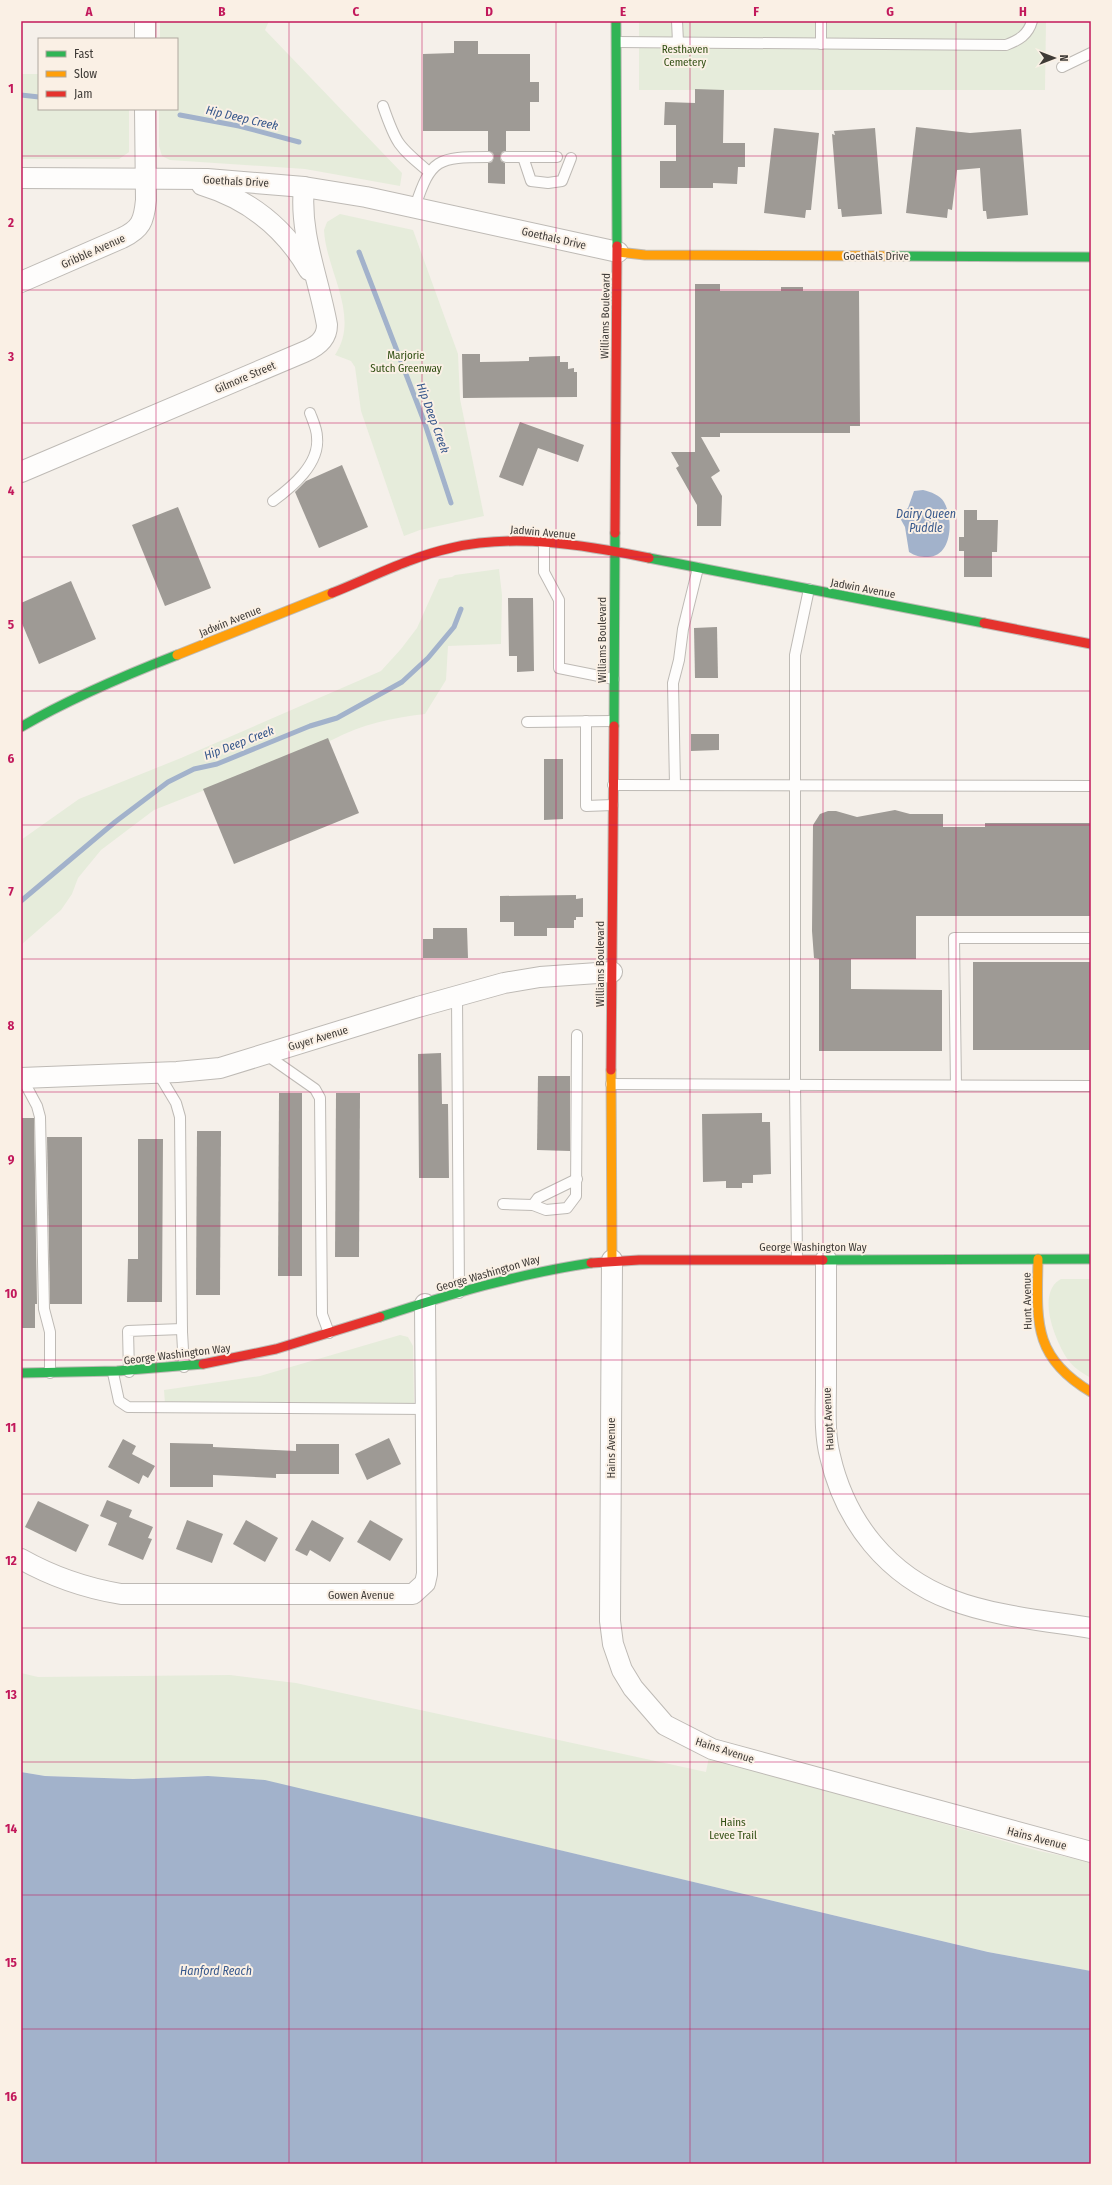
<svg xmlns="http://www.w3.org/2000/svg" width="1112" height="2185" viewBox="0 0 1112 2185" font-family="'Fira Sans Condensed',sans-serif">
  <rect width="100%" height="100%" fill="#f5f0ea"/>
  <!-- green -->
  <g fill="#e6ecdb">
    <polygon points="160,21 269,21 265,30 402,173 400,186 305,169 170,160 162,156 159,146 159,109 177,109 177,39 160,39"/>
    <polygon points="639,21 1046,21 1045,90 639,90"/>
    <polygon points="21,74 39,74 39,109 129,109 129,152 119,159 21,159"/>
    <path d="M340,214l73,16 45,124 2,45 24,117 -64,14 -16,6 -43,-125 -6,-44 -4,-6 -16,-6c26,-39 -9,-84 -11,-125l3,-8z"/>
    <path d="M499,569l3,26 -1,49 -53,2 -2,34 -21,34c-33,4 -63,10 -93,26l-178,70 -53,40 -23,28 -6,16 -11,16 -40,35v-105l58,-41 102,-41 200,-87 20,-22 16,-21 22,-49 13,-2 3,-2z"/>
    <path d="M1061,1279h30v99c-7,-4 -17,-10 -22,-17 -13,-18 -34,-68 -8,-82z"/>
    <polygon points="400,1335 408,1337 413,1346 414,1404 165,1404 164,1390 260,1376"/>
    <polygon points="21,1673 38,1677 230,1675 296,1683 706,1772 709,1757 1039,1851 1091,1862 1091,1971 988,1952 335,1797 208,1776 133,1779 45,1776 21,1772"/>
  </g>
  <!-- water -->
  <g fill="#a2b2cb">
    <path d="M923,490c8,2 17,5 21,12 10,17 8,56 -17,55 -7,0 -12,-1 -18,-5l-4,-25 -5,-9 1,-5 7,-5 6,-17z"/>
    <polygon points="21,1772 45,1776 133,1779 208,1776 265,1780 988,1952 1091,1971 1091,2164 21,2164"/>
  </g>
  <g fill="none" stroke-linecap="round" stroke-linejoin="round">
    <!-- stream -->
    <g stroke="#a2b2cb" stroke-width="5">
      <polyline points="21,95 39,97"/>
      <polyline points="180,115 239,126 299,142"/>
      <polyline points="359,252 424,421 451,503"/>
      <polyline points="21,901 115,822 168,782 194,769 217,764 310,726 337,718 402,682 428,658 454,627 461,609"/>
    </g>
  </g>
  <!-- building -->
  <g fill="#9e9a95">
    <polygon points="454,41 478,41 478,54 530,54 530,82 539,82 539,102 530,102 530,131 506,131 506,151 502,152 500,157 501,161 505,163 505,184 488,183 488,163 492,162 494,157 493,153 488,151 488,131 423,131 423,54 454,53"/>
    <polygon points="695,89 724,90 723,143 745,143 745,167 738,167 737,184 713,183 713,188 660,188 660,161 676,161 676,125 664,125 665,102 695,103"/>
    <polygon points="916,127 970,133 1021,129 1028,215 987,219 986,211 983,211 980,168 957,170 952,210 948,209 947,218 906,213"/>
    <polygon points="774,128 819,133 811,210 806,210 805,218 764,213"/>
    <polygon points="875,128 882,214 842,217 841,209 838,209 832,134 835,135 834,131"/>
    <polygon points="695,284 720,284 720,291 781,291 781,287 803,287 803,291 859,291 860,426 850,426 850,433 720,433 720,437 701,437 720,471 711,477 722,496 721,526 697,526 697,505 676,468 679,466 671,452 695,452"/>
    <polygon points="462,354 480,354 480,362 529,361 529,357 560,356 560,362 568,362 568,369 574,368 574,372 577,372 577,397 463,398"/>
    <polygon points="520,422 584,445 578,462 538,448 523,486 499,477"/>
    <polygon points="342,465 368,527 319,548 295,492 306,481"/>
    <polygon points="178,507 211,588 165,606 132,525"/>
    <polygon points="964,510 977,510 977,520 998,520 997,552 992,552 992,577 964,577 964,551 959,551 959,537 964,537"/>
    <polygon points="71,581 96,639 39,664 21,621 21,603"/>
    <polygon points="508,598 533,598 534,671 517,672 517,656 509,656"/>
    <polygon points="717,627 718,678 695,678 694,628"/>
    <polygon points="691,734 719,734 719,750 691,751"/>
    <polygon points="328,738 359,813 234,864 203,789"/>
    <polygon points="544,759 563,759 563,819 544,820"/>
    <polygon points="895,810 910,814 943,814 943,827 985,827 985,823 1091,823 1091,916 916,916 916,959 851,959 851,989 942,990 942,1051 819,1051 819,959 814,958 812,931 813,825 820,814 828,811 836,811 857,817"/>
    <polygon points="576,895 576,899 583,898 583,917 576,917 576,920 574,920 574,928 547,928 547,936 514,936 514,922 500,922 500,896"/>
    <polygon points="433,928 467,928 468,958 423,958 423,939 433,939"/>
    <rect x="973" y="962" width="118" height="88"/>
    <polygon points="441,1053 442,1104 448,1104 449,1178 419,1178 418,1054"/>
    <polygon points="538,1076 570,1076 570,1151 537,1150"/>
    <polygon points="279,1093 302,1093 302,1276 278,1276"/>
    <polygon points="336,1093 360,1093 359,1257 335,1257"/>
    <polygon points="762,1113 762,1122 770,1122 771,1174 753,1175 753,1183 742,1183 742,1188 726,1188 726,1181 703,1182 702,1114"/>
    <polygon points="21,1118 34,1118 37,1304 35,1304 35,1328 21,1328"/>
    <polygon points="197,1131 221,1131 220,1295 196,1295"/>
    <polygon points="47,1137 82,1137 82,1304 50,1304"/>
    <polygon points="138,1139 163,1139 162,1302 127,1302 128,1259 138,1259"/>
    <polygon points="389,1438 401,1464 367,1480 355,1454"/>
    <polygon points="123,1439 136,1446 132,1454 155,1466 148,1478 143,1475 139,1484 108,1467"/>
    <polygon points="170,1443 213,1444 213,1447 296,1451 296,1444 339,1444 339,1474 276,1474 276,1478 213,1475 213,1487 170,1487"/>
    <polygon points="107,1500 132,1510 129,1517 153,1527 148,1538 152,1539 143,1560 108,1545 117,1523 100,1516"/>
    <polygon points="38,1501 89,1525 76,1552 25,1527"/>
    <polygon points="187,1520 223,1534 212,1563 176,1549"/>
    <polygon points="246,1520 278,1538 265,1562 233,1544"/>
    <polygon points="312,1520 344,1538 330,1562 310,1550 307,1556 295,1550"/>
    <polygon points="370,1520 403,1539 390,1561 357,1542"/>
  </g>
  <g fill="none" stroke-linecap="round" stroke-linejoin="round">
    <!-- lane casing -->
    <g stroke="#bebab5" stroke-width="12">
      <g id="lane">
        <polyline points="677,21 678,42"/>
        <polyline points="821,21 821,44"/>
        <path d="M617,42l389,3c13,-5 22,-10 26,-24"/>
        <polyline points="1062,67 1091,53"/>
        <path d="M383,106c13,38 15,40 46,66"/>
        <polyline points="506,157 557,157"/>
        <polyline points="523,157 531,181 548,183 562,181 571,158"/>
        <path d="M415,207c16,-49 23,-50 73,-50"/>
        <path d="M273,501c19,-14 47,-37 44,-64 0,-8 -4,-16 -7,-24"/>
        <polyline points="544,543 544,572 559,600 559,668 614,679"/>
        <polyline points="586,721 586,806 613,805"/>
        <polyline points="527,722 613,721"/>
        <polyline points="613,785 1091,786"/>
        <polyline points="675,785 673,683 679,660 683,629 698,568"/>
        <polyline points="457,996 459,1293"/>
        <polyline points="265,1054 315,1089 320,1098 322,1314 329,1333"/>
        <polyline points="158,1073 176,1103 180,1117 182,1332 184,1367"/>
        <polyline points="22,1078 37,1106 40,1117 44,1309 50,1332 50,1373"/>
        <polyline points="611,1084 1091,1086"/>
        <polyline points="956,1086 954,938 1091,938"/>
        <polyline points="503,1204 533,1205 546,1210 567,1208 576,1196 577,1035"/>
        <polyline points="533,1205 538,1198 577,1179"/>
        <polyline points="797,1259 795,1085 795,655 809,589"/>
        <polyline points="129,1372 128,1331 182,1329"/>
        <polyline points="113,1373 119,1401 128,1407 427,1409"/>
      </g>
    </g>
    <!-- street casing -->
    <g stroke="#bebab5" stroke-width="22">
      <g id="street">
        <polyline points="145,21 145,39"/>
        <polyline points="21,178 207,179 304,187 366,197 618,252"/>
        <path d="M202,185c46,14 83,43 107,85"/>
        <path d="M21,282l101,-44c19,-9 22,-17 24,-38l-1,-91"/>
        <path d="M21,472l283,-120c12,-5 23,-12 23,-27 -8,-46 -28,-91 -23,-138"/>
        <polyline points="21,1078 177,1072 220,1068 418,1007 504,983 540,977 612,972"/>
        <path d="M826,1259c0,41 0,83 0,124 0,24 -2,50 4,73 15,66 58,120 122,144 41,16 95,21 139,28"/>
        <polyline points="612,1260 610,1621 613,1644 622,1670 633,1688 665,1725 712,1749 1091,1852"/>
        <path d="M21,1559c32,18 64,29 100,35h292l12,-11 2,-9 -2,-270"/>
      </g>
    </g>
    <!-- fast casing -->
    <g stroke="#bebab5" stroke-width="11">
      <g id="fast">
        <polyline points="616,21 617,246"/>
        <polyline points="887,256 1091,257"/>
        <polyline points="649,558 984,623"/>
        <polyline points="614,726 615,533"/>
        <path d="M21,727c50,-29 102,-51 156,-72"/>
        <polyline points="823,1260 1091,1259"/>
        <path d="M380,1317c70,-23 138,-43 211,-54"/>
        <polyline points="21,1373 117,1371 203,1364"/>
      </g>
    </g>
    <!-- slow casing -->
    <g stroke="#bebab5" stroke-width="11">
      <g id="slow">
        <polyline points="618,252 645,255 887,256"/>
        <polyline points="177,655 332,593"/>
        <polyline points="611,1070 612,1260"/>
        <path d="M1038,1259c-1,62 -6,98 53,133"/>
      </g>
    </g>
    <!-- jam casing -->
    <g stroke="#bebab5" stroke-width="11">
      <g id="jam">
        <polyline points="615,533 617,246"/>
        <path d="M332,593c38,-15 78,-36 119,-45 64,-15 134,-3 198,10"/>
        <polyline points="984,623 1091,644"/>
        <polyline points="611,1070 614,726"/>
        <polyline points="591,1263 639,1260 823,1260"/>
        <polyline points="203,1364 276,1349 380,1317"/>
      </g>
    </g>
    <!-- lane -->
    <use href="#lane" stroke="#fefdfc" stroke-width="10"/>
    <!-- street -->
    <use href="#street" stroke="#fefdfc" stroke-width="20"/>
    <!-- fast -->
    <use href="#fast" stroke="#30b455" stroke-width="9"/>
    <!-- slow -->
    <use href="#slow" stroke="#ff9f0a" stroke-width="9"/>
    <!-- jam -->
    <use href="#jam" stroke="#e5322d" stroke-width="9"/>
  </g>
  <!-- grid -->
  <path fill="none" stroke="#c2185b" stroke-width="1" stroke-opacity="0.55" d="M156,21v18M289,21v2143M422,21v2143M556,21v2143M690,21v2143M823,21v2143M956,21v2143M156,109v2055M21,156h1070M21,290h1070M21,423h1070M21,557h1070M21,691h1070M21,825h1070M21,959h1070M21,1092h1070M21,1226h1070M21,1360h1070M21,1494h1070M21,1628h1070M21,1762h1070M21,1895h1070M21,2029h1070"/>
  <g text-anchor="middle" stroke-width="4" stroke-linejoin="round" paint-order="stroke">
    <!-- park labels -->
    <g font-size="11" fill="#304e12" stroke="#faf0e5">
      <text x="685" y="53">Resthaven<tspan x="685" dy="13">Cemetery</tspan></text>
      <text x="406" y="359">Marjorie<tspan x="406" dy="13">Sutch Greenway</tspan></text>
      <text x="733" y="1826">Hains<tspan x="733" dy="13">Levee Trail</tspan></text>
    </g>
    <!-- street labels -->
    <g font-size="11" fill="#3f3b37" stroke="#faf0e5">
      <text transform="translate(236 181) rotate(3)" y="4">Goethals Drive</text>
      <text transform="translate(554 238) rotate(13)" y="4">Goethals Drive</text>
      <text transform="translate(93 251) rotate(-24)" y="4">Gribble Avenue</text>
      <text x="876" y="260">Goethals Drive</text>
      <text transform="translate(605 316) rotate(-89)" y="4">Williams Boulevard</text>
      <text transform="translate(245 377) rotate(-23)" y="4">Gilmore Street</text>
      <text transform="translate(543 532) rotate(5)" y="4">Jadwin Avenue</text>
      <text transform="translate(863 588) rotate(11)" y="4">Jadwin Avenue</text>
      <text transform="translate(230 621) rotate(-22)" y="4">Jadwin Avenue</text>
      <text transform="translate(602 640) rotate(-90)" y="4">Williams Boulevard</text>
      <text transform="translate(600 964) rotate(-90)" y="4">Williams Boulevard</text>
      <text transform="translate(318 1038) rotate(-17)" y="4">Guyer Avenue</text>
      <text x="813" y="1251">George Washington Way</text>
      <text transform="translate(488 1273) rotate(-16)" y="4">George Washington Way</text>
      <text transform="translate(1027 1301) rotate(-91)" y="4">Hunt Avenue</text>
      <text transform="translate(177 1354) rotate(-7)" y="4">George Washington Way</text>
      <text transform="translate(828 1419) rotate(-93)" y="4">Haupt Avenue</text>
      <text transform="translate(611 1448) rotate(-90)" y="4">Hains Avenue</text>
      <text x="361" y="1599">Gowen Avenue</text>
      <text transform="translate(725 1750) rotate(18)" y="4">Hains Avenue</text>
      <text transform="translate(1037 1838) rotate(15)" y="4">Hains Avenue</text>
    </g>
    <!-- water labels -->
    <g font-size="12" font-style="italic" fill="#37588c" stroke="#faf0e5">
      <text transform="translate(242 118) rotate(13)" y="4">Hip Deep Creek</text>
      <text transform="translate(433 418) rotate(70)" y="4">Hip Deep Creek</text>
      <text x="926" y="518">Dairy Queen<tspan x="926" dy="14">Puddle</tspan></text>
      <text transform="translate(239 743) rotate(-21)" y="4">Hip Deep Creek</text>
      <text x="216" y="1975">Hanford Reach</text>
    </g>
  </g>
  <!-- border -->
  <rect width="1112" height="2185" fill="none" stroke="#faf0e5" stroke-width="44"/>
  <!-- legend -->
  <rect x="38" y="38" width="140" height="72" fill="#faf0e5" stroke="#afa89f"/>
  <rect x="46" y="51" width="20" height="6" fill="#30b455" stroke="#afa89f"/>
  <text x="74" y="58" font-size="12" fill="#3f3b37">Fast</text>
  <rect x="46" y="71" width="20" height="6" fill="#ff9f0a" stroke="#afa89f"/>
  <text x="74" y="78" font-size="12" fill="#3f3b37">Slow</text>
  <rect x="46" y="91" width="20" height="6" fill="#e5322d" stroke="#afa89f"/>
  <text x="74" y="98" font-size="12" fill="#3f3b37">Jam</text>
  <!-- north arrow -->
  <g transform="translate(1054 58) rotate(90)" stroke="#faf0e5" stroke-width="3" paint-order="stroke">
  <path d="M0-3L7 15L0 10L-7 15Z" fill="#3f3b37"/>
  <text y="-6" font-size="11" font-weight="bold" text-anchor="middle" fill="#3f3b37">N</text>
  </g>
  <rect x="22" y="22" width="1068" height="2141" fill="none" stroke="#c2185b" stroke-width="1.5"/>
  <g font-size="13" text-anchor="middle" font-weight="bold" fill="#c2185b">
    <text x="89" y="16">A</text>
    <text x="222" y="16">B</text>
    <text x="356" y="16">C</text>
    <text x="489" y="16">D</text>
    <text x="623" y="16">E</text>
    <text x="756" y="16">F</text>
    <text x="890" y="16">G</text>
    <text x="1023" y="16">H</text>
    <text x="11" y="93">1</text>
    <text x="11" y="227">2</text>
    <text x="11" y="361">3</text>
    <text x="11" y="495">4</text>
    <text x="11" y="629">5</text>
    <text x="11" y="763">6</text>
    <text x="11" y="896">7</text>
    <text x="11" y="1030">8</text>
    <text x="11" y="1164">9</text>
    <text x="11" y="1298">10</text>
    <text x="11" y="1432">11</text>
    <text x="11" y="1565">12</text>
    <text x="11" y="1699">13</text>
    <text x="11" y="1833">14</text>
    <text x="11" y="1967">15</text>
    <text x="11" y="2101">16</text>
  </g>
</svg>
